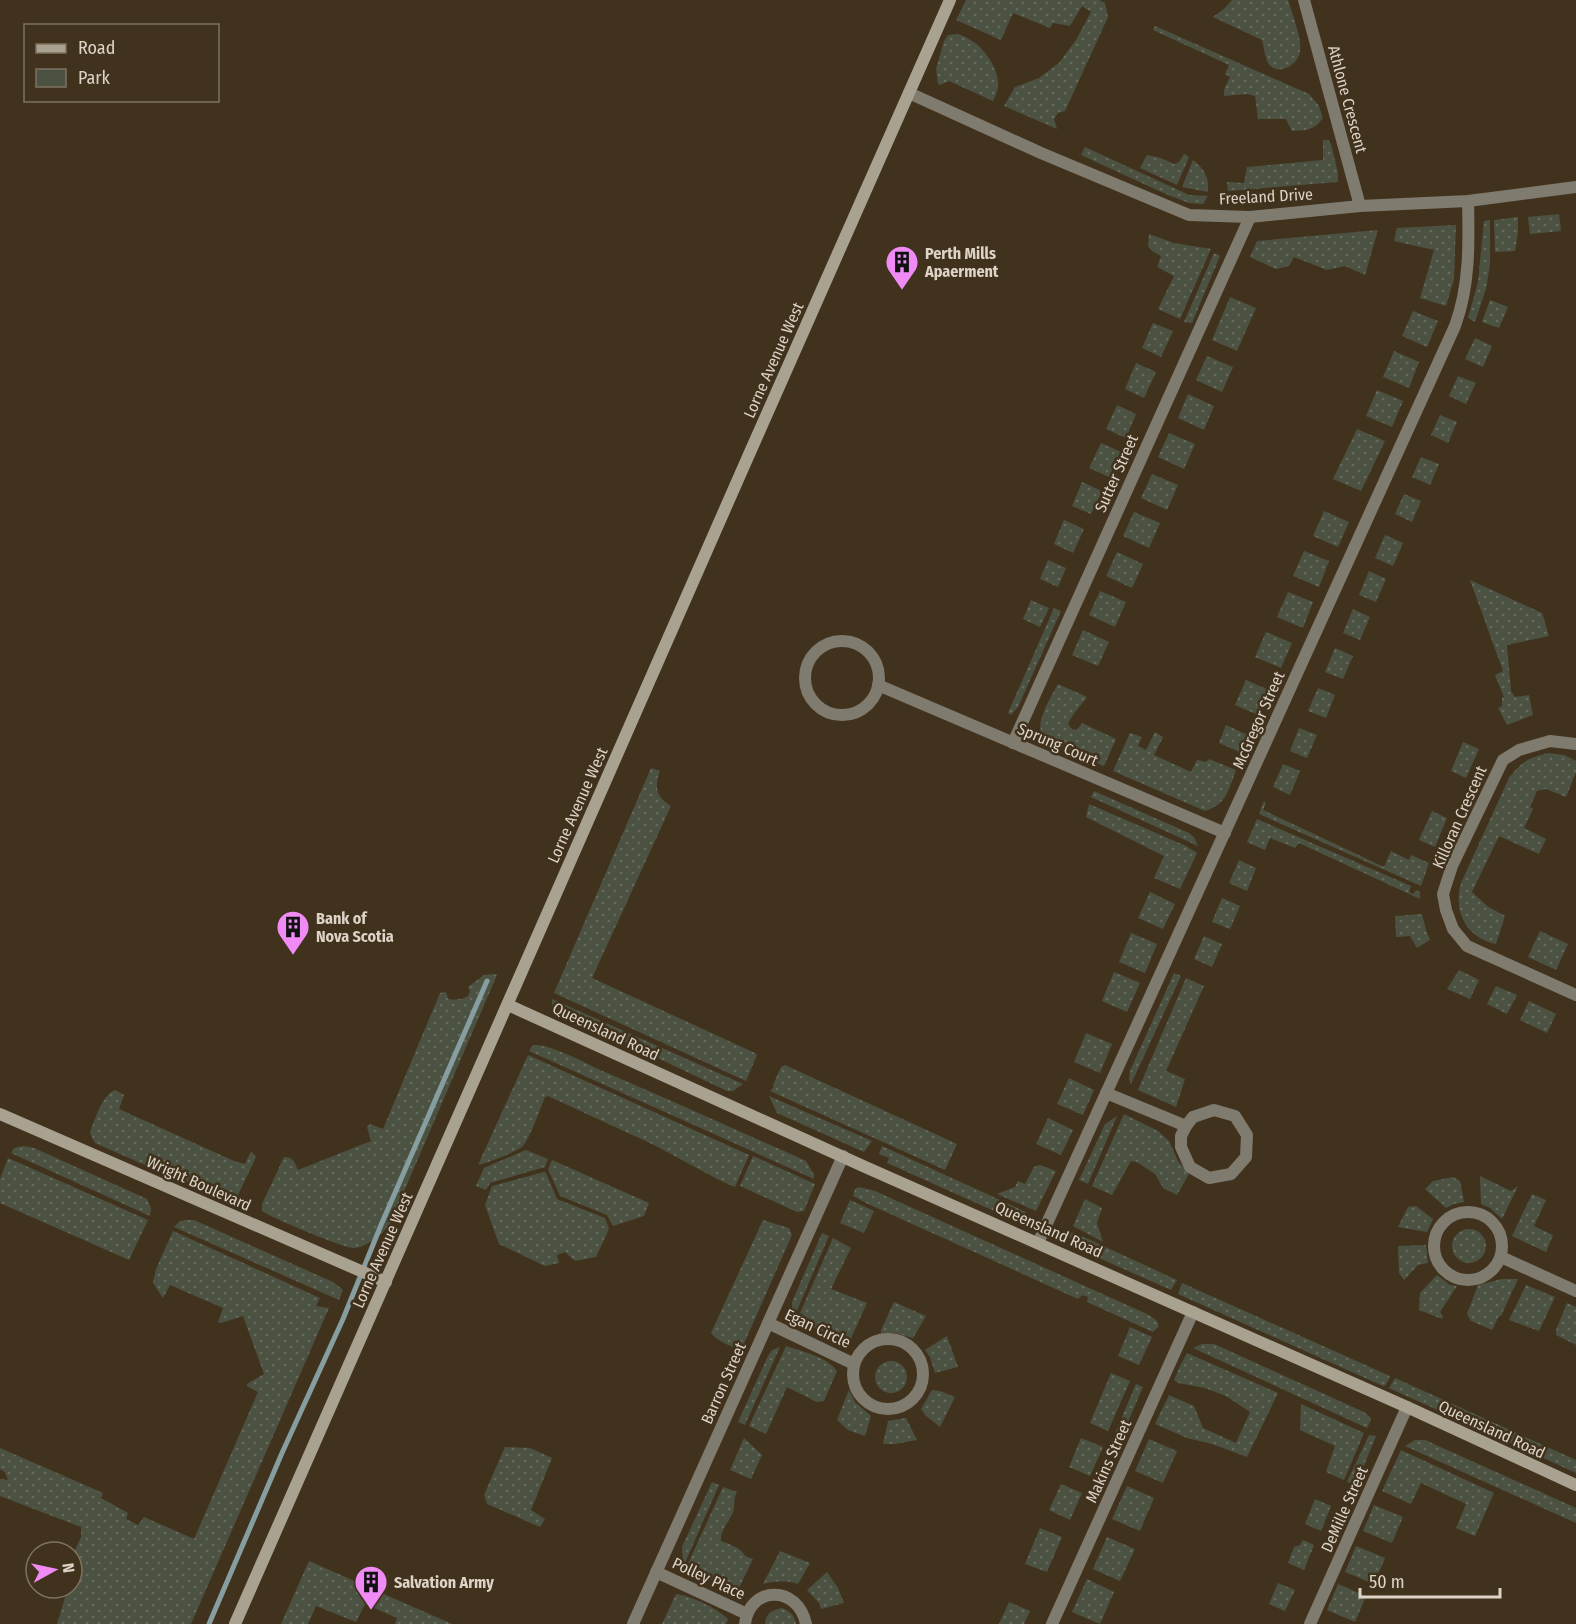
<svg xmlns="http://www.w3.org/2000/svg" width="1576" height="1624" viewBox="0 0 1576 1624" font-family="'Fira Sans Condensed',sans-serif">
  <defs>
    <pattern id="green-dots" width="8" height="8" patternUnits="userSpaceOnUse" patternTransform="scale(1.5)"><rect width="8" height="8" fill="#4c5242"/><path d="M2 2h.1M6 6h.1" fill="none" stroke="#656a5c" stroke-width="1.8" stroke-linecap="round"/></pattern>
  </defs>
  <rect width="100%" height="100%" fill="#41321d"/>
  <!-- green -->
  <g fill="url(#green-dots)">
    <polygon points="966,0 1099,0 1105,3 1108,17 1065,111 1058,113 1054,119 1057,129 1004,106 1015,87 1039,78 1059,63 1076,40 1091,12 1082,6 1070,26 1053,23 1050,28 1013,13 1001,40 956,20"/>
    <path d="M1232,0h56c4,13 14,38 12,51 -1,13 -22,27 -32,12 -3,-6 -4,-16 -6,-23l-49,-23 12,-9z"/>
    <path d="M1155,26l154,68 10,12 4,12c-10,13 -16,12 -31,13l-6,-12h-28l-3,-23 -8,-2 -23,2v-6l6,-13 -5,-3 4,-9 -76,-35z"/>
    <path d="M958,34c6,2 12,5 17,9 12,9 25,29 23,45 -1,4 -3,9 -5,13l-44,-20 -9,4 -2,-1 -2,-15 8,-28 4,-6z"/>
    <polygon points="1323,140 1328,140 1331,144 1338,173 1338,182 1228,191 1227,182 1244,183 1247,167 1323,160"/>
    <polygon points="1085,147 1189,195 1208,196 1203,204 1189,203 1168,195 1081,155"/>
    <polygon points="1184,154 1189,157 1177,185 1140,168 1147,155 1161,158 1174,164 1179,162"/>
    <path d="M1193,160c12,10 16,17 15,32l-26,-5z"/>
    <polygon points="1559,214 1561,231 1530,234 1528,217"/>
    <polygon points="1518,217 1518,232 1515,251 1495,252 1494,220"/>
    <polygon points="1490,220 1490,264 1486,289 1475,322 1468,318 1478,282 1484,221"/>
    <polygon points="1456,225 1454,279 1446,306 1420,298 1434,250 1394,241 1397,228"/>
    <polygon points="1378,230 1365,275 1345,266 1327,270 1294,257 1289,266 1276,269 1250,257 1257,241"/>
    <polygon points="1149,234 1174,243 1211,249 1180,319 1158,309 1174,276 1157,267 1161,256 1152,251 1148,246"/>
    <polygon points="1214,253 1220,256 1192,323 1184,322"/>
    <polygon points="1230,297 1256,308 1237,351 1212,340"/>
    <polygon points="1490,300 1508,307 1499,328 1482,322"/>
    <polygon points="1413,311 1438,321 1427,347 1402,336"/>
    <polygon points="1153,323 1173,331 1161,357 1142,348"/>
    <polygon points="1475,338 1492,346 1483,367 1465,359"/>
    <polygon points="1394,351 1419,362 1409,388 1383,377"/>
    <polygon points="1207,356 1233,367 1222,392 1196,380"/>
    <polygon points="1136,363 1156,372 1144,398 1125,389"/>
    <polygon points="1458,376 1476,383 1466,404 1449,396"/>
    <polygon points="1377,390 1403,401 1392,427 1366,416"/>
    <polygon points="1188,394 1214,406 1204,430 1178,418"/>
    <polygon points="1117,405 1136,414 1126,438 1106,429"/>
    <polygon points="1440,415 1457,422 1448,443 1431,435"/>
    <polygon points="1357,429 1385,441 1361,491 1333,479"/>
    <polygon points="1169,433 1195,444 1184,469 1158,457"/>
    <polygon points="1101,443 1121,452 1109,477 1089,468"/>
    <polygon points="1421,457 1439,464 1430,485 1412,477"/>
    <polygon points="1152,474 1178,485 1167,510 1141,498"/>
    <polygon points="1082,482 1102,491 1091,514 1072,506"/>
    <polygon points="1404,494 1421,501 1412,522 1395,514"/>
    <polygon points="1324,511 1349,522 1338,547 1313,536"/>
    <polygon points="1134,512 1160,523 1149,548 1123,536"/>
    <polygon points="1064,520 1084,529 1073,553 1054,544"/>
    <polygon points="1385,535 1403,543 1393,566 1375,558"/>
    <polygon points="1304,551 1329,561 1319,587 1293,576"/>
    <polygon points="1117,552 1143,564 1132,588 1106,576"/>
    <polygon points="1048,560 1066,568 1058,587 1040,579"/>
    <polygon points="1369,571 1386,579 1376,602 1359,595"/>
    <polygon points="1470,580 1542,613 1549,636 1507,645 1511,691 1515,697 1529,695 1533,715 1507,725 1498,708 1502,706 1502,698 1504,697 1495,675 1503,671"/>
    <polygon points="1100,591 1126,602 1115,627 1089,615"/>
    <polygon points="1288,592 1313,602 1303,628 1277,617"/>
    <polygon points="1031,600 1049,608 1040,627 1023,619"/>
    <polygon points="1054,608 1061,611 1018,707 1011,715 1008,713"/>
    <polygon points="1353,609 1370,617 1360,640 1343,633"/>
    <polygon points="1083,630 1109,642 1098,666 1072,655"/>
    <polygon points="1266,632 1292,643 1281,668 1255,657"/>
    <polygon points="1335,648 1353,656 1343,679 1325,672"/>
    <polygon points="1246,680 1271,691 1260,716 1235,705"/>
    <path d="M1058,684l29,13c-6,9 -15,17 -19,27l4,5 5,1 5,-7 34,16 -12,27 -58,-26c-1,-1 -4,-7 -5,-9 -4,-12 11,-36 17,-47z"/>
    <polygon points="1318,688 1335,695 1326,718 1308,711"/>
    <polygon points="1226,725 1252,737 1244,754 1219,743"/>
    <polygon points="1299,728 1317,735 1307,758 1290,751"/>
    <path d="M1155,732l8,5 -9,18 37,17 6,-12 9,2 3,-3 27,11c-7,19 -10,35 -31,41l-92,-40 17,-38 12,4 -4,9 8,4z"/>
    <polygon points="1463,742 1479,749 1466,778 1451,771"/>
    <path d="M1549,753l15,2 12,6v11l-10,25 -20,-8 -9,2 -7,16 3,2 -9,19 22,11 -7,15 -40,-18 -27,56 15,14 18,10 -9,28c-30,-6 -43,-33 -35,-61l48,-105c12,-16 20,-21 40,-25z"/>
    <polygon points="1283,764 1300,771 1290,795 1273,787"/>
    <path d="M651,768l9,3c-6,15 -4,26 11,35l-79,172 163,75 2,2 -11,26 -192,-88z"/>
    <polygon points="1094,791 1189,833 1194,837 1198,846 1091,797"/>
    <polygon points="1264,801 1266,803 1263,810 1384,867 1391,851 1409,860 1411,855 1429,863 1421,886 1259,814"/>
    <polygon points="1089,804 1186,846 1197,853 1180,889 1154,878 1164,856 1086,817"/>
    <polygon points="1432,811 1447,818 1435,847 1419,840"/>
    <polygon points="1257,819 1411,886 1409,892 1413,894 1416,890 1420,892 1420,899 1299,843 1295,848 1270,838 1265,850 1247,842"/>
    <polygon points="1239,860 1256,868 1247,891 1229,883"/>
    <polygon points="1150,892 1175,904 1163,929 1138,918"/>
    <polygon points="1222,898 1240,906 1230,929 1212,922"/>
    <polygon points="1422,914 1426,930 1430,940 1417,948 1410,936 1396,937 1395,916"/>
    <polygon points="1540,931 1568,944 1556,970 1528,957"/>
    <polygon points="1131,933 1157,944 1145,973 1119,962"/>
    <polygon points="1204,936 1222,944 1212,967 1194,959"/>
    <polygon points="1459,970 1479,980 1470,999 1447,989"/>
    <polygon points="1114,972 1140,983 1127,1012 1102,1001"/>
    <polygon points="1174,973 1181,976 1131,1084 1129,1079 1130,1071"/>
    <path d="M493,974l4,1 -101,235c-1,3 -1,6 -3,9 -5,11 -27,30 -40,29 -12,-1 -81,-30 -91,-37v-7l22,-47c10,0 10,5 14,13l73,-29 -4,-14 3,-3 13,5 57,-136 6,-1 2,7c7,1 14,1 20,-3l2,-5 -2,-4 16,-12z"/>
    <polygon points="1186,978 1204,986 1166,1071 1185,1079 1176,1107 1138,1090"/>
    <polygon points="1496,986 1517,995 1507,1014 1487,1004"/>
    <polygon points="552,999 743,1084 733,1091 727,1091 565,1014 552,1005"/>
    <polygon points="1529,1001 1556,1014 1547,1033 1520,1020"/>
    <polygon points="1086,1033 1112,1044 1100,1073 1074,1062"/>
    <path d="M533,1045c19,-1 53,19 72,27 67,29 134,59 201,89l8,14v4l-285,-128z"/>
    <path d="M528,1055l221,100 -14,32 -14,-6 -67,-36 -106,-49 -3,1c-5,12 -14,39 -22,49 -7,6 -35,17 -45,19z"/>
    <polygon points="785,1065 957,1144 945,1170 770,1091 774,1087 773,1085 781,1067"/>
    <polygon points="1069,1078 1094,1090 1083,1115 1057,1104"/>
    <path d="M115,1090l9,5 -5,14 115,52 11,3 6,-13 5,6 -18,38 -5,4 -6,-1 -89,-36 -43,-19 -5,-10c4,-12 13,-39 25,-43z"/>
    <polygon points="769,1096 872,1141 864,1152 777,1113"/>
    <polygon points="1124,1114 1158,1131 1169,1141 1178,1161 1189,1174 1177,1195 1163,1188 1155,1174 1137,1162 1131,1161 1112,1195 1092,1186"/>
    <polygon points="1117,1116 1088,1184 1079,1180 1105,1124"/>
    <polygon points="1048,1118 1073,1130 1061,1155 1036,1144"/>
    <polygon points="23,1146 34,1148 147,1199 151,1208 150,1216 11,1153 14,1148"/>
    <polygon points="882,1146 1026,1212 1026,1216 1003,1215 887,1163 889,1158 879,1154"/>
    <polygon points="526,1150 548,1159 545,1167 490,1183 486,1190 476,1186 484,1168"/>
    <polygon points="753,1156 815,1184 804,1211 797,1212 740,1186"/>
    <polygon points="8,1158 148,1220 129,1260 0,1203 0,1179"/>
    <polygon points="552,1160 649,1203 644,1216 613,1226 607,1215 560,1196 548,1169"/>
    <polygon points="1040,1165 1056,1171 1036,1211 997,1194 1015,1187 1018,1181 1025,1184 1034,1167"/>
    <polygon points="544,1172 546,1173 557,1199 605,1218 609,1229 596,1257 575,1261 565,1252 557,1255 559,1263 545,1266 499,1244 485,1205 492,1186"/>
    <polygon points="1480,1176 1511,1191 1518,1186 1502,1219 1490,1208 1481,1204"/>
    <polygon points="1453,1177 1460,1181 1464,1202 1454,1204 1446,1208 1425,1189 1433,1181"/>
    <polygon points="859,1187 875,1191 1149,1315 1157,1321 1159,1326 1153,1332 1087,1302 1088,1297 1082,1295 1078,1299 868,1204 853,1196 855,1189"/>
    <polygon points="1532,1194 1546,1200 1534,1226 1553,1235 1546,1252 1512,1236"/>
    <polygon points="1085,1199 1102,1208 1097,1223 1103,1242 1073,1226"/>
    <polygon points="850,1200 874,1211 864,1233 840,1223"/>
    <polygon points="1416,1206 1433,1219 1427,1232 1398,1227 1408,1207"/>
    <polygon points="185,1220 194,1220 333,1282 343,1290 339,1300 174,1227 180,1221"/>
    <path d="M763,1220l26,8 3,7 -50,113c-9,1 -25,-7 -31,-15z"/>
    <circle cx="1469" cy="1246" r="17"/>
    <polygon points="173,1231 320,1298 316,1306 329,1308 191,1624 57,1624 68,1588 72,1588 72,1557 81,1537 81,1527 0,1496 0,1479 8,1480 5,1472 0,1469 0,1448 103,1493 101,1498 128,1513 126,1519 138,1525 144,1517 194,1539 258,1392 247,1386 247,1384 264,1374 243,1316 221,1323 218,1322 223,1308 170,1285 163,1298 153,1283 156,1269"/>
    <polygon points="1071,1232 1086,1238 1177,1280 1171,1290 1081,1250 1068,1236"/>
    <polygon points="822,1233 829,1236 795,1315 792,1309 792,1302"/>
    <polygon points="833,1238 851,1248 831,1289 867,1303 849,1343 797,1320"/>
    <polygon points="1426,1245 1428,1263 1418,1265 1404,1280 1399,1273 1398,1246"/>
    <polygon points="1437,1275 1450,1285 1457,1286 1440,1312 1443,1316 1442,1319 1419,1310 1420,1293"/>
    <polygon points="1502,1279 1518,1279 1501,1316 1499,1316 1492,1330 1471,1321 1467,1314 1478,1285"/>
    <polygon points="1182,1283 1390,1376 1386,1385 1383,1386 1178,1294"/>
    <polygon points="1526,1285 1555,1297 1539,1331 1509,1320"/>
    <polygon points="894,1302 926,1316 913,1338 895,1333 881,1334 881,1330"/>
    <polygon points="1567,1303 1576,1307 1576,1345 1556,1335 1556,1330"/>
    <polygon points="1130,1327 1152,1337 1139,1365 1118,1356"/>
    <polygon points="947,1336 958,1367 935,1373 930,1357 925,1350"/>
    <polygon points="1202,1344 1214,1344 1364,1412 1370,1417 1371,1420 1367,1428 1193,1348"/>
    <path d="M786,1346c16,5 41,11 51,25l-13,30 -7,1 -30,-15 -21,47 -17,-8z"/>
    <polygon points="780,1347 745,1425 738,1422 768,1356 772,1350"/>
    <polygon points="1187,1353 1278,1393 1247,1457 1212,1444 1187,1438 1155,1424 1169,1395 1194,1406 1203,1428 1236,1443 1250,1412 1226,1396 1205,1388 1178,1383 1174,1380 1180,1366"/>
    <circle cx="891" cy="1377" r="16"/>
    <polygon points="1111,1373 1130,1381 1108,1431 1090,1423"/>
    <polygon points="1395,1378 1576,1460 1576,1473 1389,1388"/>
    <polygon points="1136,1384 1143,1387 1122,1436 1115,1433"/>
    <polygon points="849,1390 855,1402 871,1416 865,1436 848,1430 837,1420"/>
    <polygon points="932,1390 940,1391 955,1397 940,1427 925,1415 921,1409"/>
    <polygon points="1301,1404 1364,1433 1344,1480 1326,1472 1335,1446 1300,1430"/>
    <polygon points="906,1418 917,1440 895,1444 883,1444 888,1421"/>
    <polygon points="1369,1435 1376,1436 1356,1485 1347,1482"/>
    <polygon points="744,1438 762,1455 751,1479 730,1470"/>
    <polygon points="1081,1438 1103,1447 1090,1476 1069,1467"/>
    <polygon points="1149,1439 1177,1451 1163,1483 1135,1471"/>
    <polygon points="1415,1440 1425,1440 1576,1508 1576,1523 1405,1446"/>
    <polygon points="505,1447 530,1448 552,1458 531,1510 545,1519 540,1527 487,1504 484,1495"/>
    <polygon points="1401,1450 1494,1493 1475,1536 1456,1528 1466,1504 1421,1483 1411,1504 1382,1491"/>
    <polygon points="712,1482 719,1485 685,1563 683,1562 682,1547"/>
    <polygon points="1061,1484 1082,1493 1070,1520 1049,1510"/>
    <polygon points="1127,1486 1154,1498 1140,1531 1112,1519"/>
    <path d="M723,1487l14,5c-4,7 -2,13 -4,20 -4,10 -13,18 -12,29 8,3 21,7 24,15l8,3 -15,31h-4l-48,-22z"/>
    <polygon points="1315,1499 1331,1506 1321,1531 1305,1524"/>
    <polygon points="1374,1505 1403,1517 1392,1543 1363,1531"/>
    <polygon points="1040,1528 1062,1537 1047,1572 1025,1564"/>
    <polygon points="1107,1537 1135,1549 1120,1581 1093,1569"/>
    <polygon points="1303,1540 1314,1545 1304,1570 1288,1563 1294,1547 1300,1545"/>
    <polygon points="1356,1546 1385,1558 1374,1584 1345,1572"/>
    <path d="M780,1551l30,12 -12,21c-12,-4 -22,-3 -35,0z"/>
    <polygon points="309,1561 452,1624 395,1624 397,1618 365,1604 356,1622 316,1606 308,1624 281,1624"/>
    <polygon points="827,1572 838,1588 844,1603 821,1609 819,1603 807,1590"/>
    <polygon points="1087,1579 1114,1592 1100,1624 1072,1612"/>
    <polygon points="1278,1583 1295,1590 1285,1611 1269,1604"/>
    <polygon points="1338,1584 1366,1596 1355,1622 1327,1610"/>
    <path d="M676,1594c16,2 40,14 52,25l-2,5h-64z"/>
    <polygon points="1009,1602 1030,1611 1024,1624 999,1624"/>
    <path d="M782,1608c8,3 13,8 14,16h-31c0,-11 8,-14 17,-16z"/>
  </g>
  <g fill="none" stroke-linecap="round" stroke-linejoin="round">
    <!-- stream -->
    <polyline stroke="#879ea1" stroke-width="5" points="209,1624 282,1453 343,1319 381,1225 487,981"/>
    <!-- street -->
    <g stroke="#7f7b6f" stroke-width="12">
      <polyline points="1304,0 1360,206"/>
      <polyline points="909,93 1041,153 1189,215 1250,217 1360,206 1468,201 1576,187"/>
      <circle cx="842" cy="678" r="37"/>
      <polyline points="878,685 1225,833"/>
      <polyline points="1013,743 1250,217"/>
      <polyline points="1576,744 1550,741 1519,750 1503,760 1452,866 1443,894 1446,910 1453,929 1467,946 1576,995"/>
      <polyline points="1106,1093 1186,1126"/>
      <polygon points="1214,1110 1235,1116 1247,1135 1246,1157 1231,1174 1209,1178 1190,1167 1181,1147 1181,1136 1186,1126 1193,1117"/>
      <circle cx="1468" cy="1246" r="34"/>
      <path d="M1038,1243l417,-917c15,-41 14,-83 13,-125"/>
      <polyline points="1501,1257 1576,1291"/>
      <polyline points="768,1323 854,1364"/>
      <circle cx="888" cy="1374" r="35"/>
      <polyline points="656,1572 747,1614"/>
      <polyline points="633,1624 843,1156"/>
      <path d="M745,1624c4,-38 53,-40 61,0"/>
      <polyline points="1052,1624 1193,1312"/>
      <polyline points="1310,1624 1407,1407"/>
    </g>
    <!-- secondary -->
    <g stroke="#a9a290" stroke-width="12">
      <polyline points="508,1005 863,1166 1407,1407 1576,1485"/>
      <polyline points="0,1114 386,1282"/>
      <polyline points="235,1624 747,459 950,0"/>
    </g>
  </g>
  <!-- icons -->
  <defs>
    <g id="building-pin" transform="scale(1.725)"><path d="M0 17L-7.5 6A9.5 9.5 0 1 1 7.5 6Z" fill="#f08bf6" stroke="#41321d"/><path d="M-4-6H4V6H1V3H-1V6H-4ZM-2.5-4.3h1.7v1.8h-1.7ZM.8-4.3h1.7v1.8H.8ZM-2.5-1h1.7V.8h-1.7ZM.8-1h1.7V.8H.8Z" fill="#111"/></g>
  </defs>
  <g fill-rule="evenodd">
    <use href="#building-pin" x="902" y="262"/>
    <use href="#building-pin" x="293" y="927"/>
    <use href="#building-pin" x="371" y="1582"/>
  </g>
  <g text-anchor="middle" stroke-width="5" stroke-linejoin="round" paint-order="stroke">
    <!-- street labels -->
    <g font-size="16" fill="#ddd3c7" stroke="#41321d">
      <text transform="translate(1348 99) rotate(75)" y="6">Athlone Crescent</text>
      <text transform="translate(1266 196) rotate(-3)" y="6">Freeland Drive</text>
      <text transform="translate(773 360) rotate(-66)" y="6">Lorne Avenue West</text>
      <text transform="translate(1116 473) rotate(-66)" y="6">Sutter Street</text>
      <text transform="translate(1258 720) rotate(-66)" y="6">McGregor Street</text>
      <text transform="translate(1058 744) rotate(23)" y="6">Sprung Court</text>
      <text transform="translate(577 805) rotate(-66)" y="6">Lorne Avenue West</text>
      <text transform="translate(1459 817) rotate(-66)" y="6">Killoran Crescent</text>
      <text transform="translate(606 1031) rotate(25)" y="6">Queensland Road</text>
      <text transform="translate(199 1183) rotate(24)" y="6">Wright Boulevard</text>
      <text transform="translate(1049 1229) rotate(24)" y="6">Queensland Road</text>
      <text transform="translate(382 1250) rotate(-66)" y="6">Lorne Avenue West</text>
      <text transform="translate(818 1328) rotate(25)" y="6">Egan Circle</text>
      <text transform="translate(723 1383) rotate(-66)" y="6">Barron Street</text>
      <text transform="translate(1492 1429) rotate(25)" y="6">Queensland Road</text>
      <text transform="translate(1108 1461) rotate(-66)" y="6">Makins Street</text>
      <text transform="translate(1344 1509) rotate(-66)" y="6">DeMille Street</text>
      <text transform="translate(709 1578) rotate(25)" y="6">Polley Place</text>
    </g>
    <!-- poi labels -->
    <g font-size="16" font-weight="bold" fill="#ddd3c7" stroke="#41321d" text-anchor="start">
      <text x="925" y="259">Perth Mills<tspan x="925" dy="18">Apaerment</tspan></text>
      <text x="316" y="924">Bank of<tspan x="316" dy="18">Nova Scotia</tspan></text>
      <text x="394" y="1588">Salvation Army</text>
    </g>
  </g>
  <!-- legend -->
  <rect x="24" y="24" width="195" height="78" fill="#41321d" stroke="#7f7261" stroke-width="1.5"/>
  <rect x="36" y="44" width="30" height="9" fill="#a9a290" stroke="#7f7261" stroke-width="1.5"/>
  <text x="78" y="54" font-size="18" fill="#ddd3c7">Road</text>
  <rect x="36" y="69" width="30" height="18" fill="#4c5242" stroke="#7f7261" stroke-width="1.5"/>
  <text x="78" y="84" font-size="18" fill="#ddd3c7">Park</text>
  <!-- north arrow -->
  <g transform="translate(54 1570) rotate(82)"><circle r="28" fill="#41321d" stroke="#7f7261" stroke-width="1.5"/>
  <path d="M0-4.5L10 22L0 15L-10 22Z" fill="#f08bf6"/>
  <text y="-9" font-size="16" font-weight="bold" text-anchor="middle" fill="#ddd3c7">N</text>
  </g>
  <!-- scale -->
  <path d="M1360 1588v9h140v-9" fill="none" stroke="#ddd3c7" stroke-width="3"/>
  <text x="1369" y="1588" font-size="18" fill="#ddd3c7" stroke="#41321d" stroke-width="4.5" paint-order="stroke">50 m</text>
</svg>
